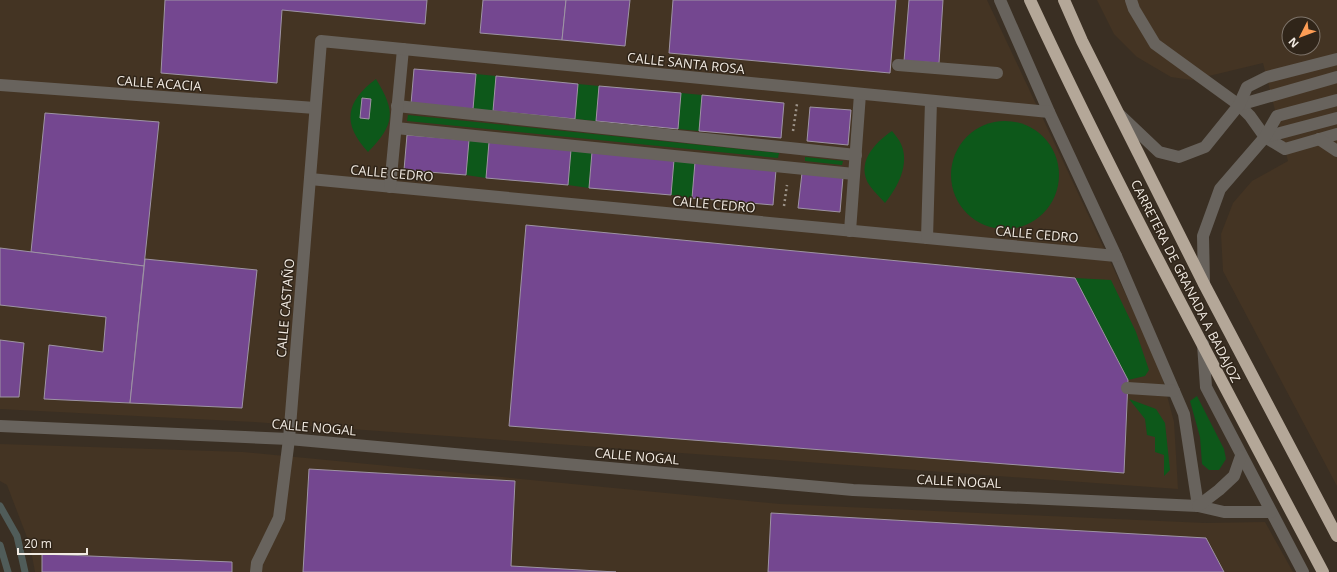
<svg xmlns="http://www.w3.org/2000/svg" width="1337" height="572" viewBox="0 0 1337 572" font-family="'Open Sans',sans-serif">
  <rect width="100%" height="100%" fill="#3a2f23"/>
  <!-- built -->
  <g fill="#443423" fill-rule="evenodd">
    <polygon points="0,0 987,0 1159,365 1174,422 1178,489 254,422 0,409"/>
    <path d="M1097,0h240v486l-114,-215 -2,-37 12,-31 19,-22 36,-20 -25,-98 -71,17 -21,-3 -34,-20 -23,-23zM1289,24h24v24h-24z"/>
    <polygon points="0,444 243,452 780,504 1205,523 1265,522 1293,572 35,572 30,545 7,485 0,481"/>
  </g>
  <!-- green -->
  <g fill="#0d581a">
    <polygon points="476,74 496,76 493,111 473,109"/>
    <path d="M376,79c20,33 19,45 -8,73 -26,-28 -23,-50 8,-73z"/>
    <polygon points="578,84 599,86 596,121 575,119"/>
    <polygon points="681,93 702,95 699,131 678,129"/>
    <polygon points="408,115 779,153 778,158 407,121"/>
    <circle cx="1005" cy="175" r="54"/>
    <path d="M892,131c3,4 7,8 9,13 9,20 -3,43 -16,59 -5,-6 -11,-11 -15,-17 -15,-22 4,-43 22,-55z"/>
    <polygon points="469,140 489,142 486,178 466,175"/>
    <polygon points="571,150 592,152 589,188 568,185"/>
    <polygon points="805,157 843,161 842,165 805,161"/>
    <polygon points="674,160 695,162 692,198 671,195"/>
    <polygon points="1075,278 1111,280 1136,332 1149,370 1145,376 1128,380"/>
    <polygon points="1197,396 1224,449 1226,459 1219,470 1209,470 1202,464 1200,437 1190,401"/>
    <polygon points="1129,399 1156,409 1165,423 1170,470 1164,476 1164,455 1155,452 1155,437 1147,435 1145,419"/>
  </g>
  <g fill="none" stroke-linecap="round" stroke-linejoin="round">
    <!-- stream -->
    <g stroke="#505c59" stroke-width="7">
      <polyline points="0,506 17,536 25,572"/>
      <polyline points="0,545 8,572"/>
    </g>
  </g>
  <!-- building -->
  <g fill="#744790" stroke="#9e94a4">
    <polygon points="165,0 427,0 425,24 282,10 277,83 161,73"/>
    <polygon points="483,0 566,0 562,40 480,33"/>
    <polygon points="566,0 630,0 625,46 562,40"/>
    <polygon points="673,0 896,0 890,73 669,53"/>
    <polygon points="909,0 943,0 939,63 904,61"/>
    <polygon points="414,69 476,74 473,109 411,104"/>
    <polygon points="496,76 578,84 575,119 493,111"/>
    <polygon points="599,86 681,93 678,129 596,121"/>
    <polygon points="702,95 784,103 781,138 699,131"/>
    <polygon points="362,98 371,99 369,119 360,118"/>
    <polygon points="810,107 851,110 848,145 807,141"/>
    <polygon points="45,113 159,122 144,266 31,252"/>
    <polygon points="407,135 469,140 466,175 404,170"/>
    <polygon points="489,142 571,150 568,185 486,178"/>
    <polygon points="592,152 674,160 671,195 589,188"/>
    <polygon points="695,162 776,170 773,205 692,198"/>
    <polygon points="802,173 843,177 840,212 798,208"/>
    <polygon points="526,225 1075,278 1128,380 1124,473 509,426"/>
    <polygon points="0,248 144,266 130,403 44,399 49,345 103,352 106,317 0,305"/>
    <polygon points="145,259 257,270 242,408 130,403"/>
    <polygon points="0,340 24,343 19,397 0,397"/>
    <polygon points="309,469 515,481 511,566 616,572 303,572"/>
    <polygon points="771,513 1206,538 1224,572 768,572"/>
    <polygon points="42,554 232,562 232,572 42,572"/>
  </g>
  <g fill="none" stroke-linecap="round" stroke-linejoin="round">
    <!-- path -->
    <g stroke="#9c9389" stroke-width="2.5" stroke-dasharray="2 3" stroke-linecap="butt">
      <polyline points="793,131 797,104"/>
      <polyline points="784,206 787,185"/>
    </g>
    <!-- minor -->
    <g stroke="#68635d" stroke-width="12">
      <polyline points="1000,0 1049,112 1116,256 1184,414 1198,506"/>
      <polyline points="1131,0 1134,9 1155,44 1239,105 1250,116 1265,137 1285,149 1337,134"/>
      <polyline points="898,65 997,73"/>
      <polyline points="0,85 315,108"/>
      <polyline points="1239,105 1337,77"/>
      <polyline points="397,106 856,155"/>
      <polyline points="1120,115 1159,152 1179,157 1205,147 1239,105 1247,87 1267,77 1337,59"/>
      <polyline points="396,128 854,174"/>
      <polyline points="1265,137 1337,118"/>
      <polyline points="1319,139 1337,151"/>
      <polyline points="310,179 1116,256"/>
      <polyline points="390,187 403,49"/>
      <polyline points="850,231 860,94"/>
      <polyline points="927,238 931,101"/>
      <polyline points="1204,284 1203,236 1220,189 1265,137 1277,116 1337,100"/>
      <polyline points="1203,344 1206,387 1303,572"/>
      <polyline points="1127,388 1174,391"/>
      <polyline points="0,426 289,439 853,490 1198,506 1224,512 1271,512"/>
      <polyline points="1198,506 1219,490 1234,476 1241,456"/>
      <polyline points="256,572 257,563 279,518 289,439 321,41 1049,112"/>
    </g>
    <!-- highway -->
    <g stroke="#b4a798" stroke-width="12">
      <path d="M1030,0c90,194 193,383 293,572"/>
      <polyline points="1064,0 1082,41 1204,284 1337,536"/>
    </g>
  </g>
  <g text-anchor="middle" stroke-width="3" stroke-linejoin="round" paint-order="stroke">
    <!-- street labels -->
    <g font-size="13" fill="#f2ebe3" stroke="#302519">
      <text transform="translate(686 63) rotate(6)" y="5">CALLE SANTA ROSA</text>
      <text transform="translate(159 83) rotate(4)" y="5">CALLE ACACIA</text>
      <text transform="translate(392 173) rotate(5)" y="5">CALLE CEDRO</text>
      <text transform="translate(714 204) rotate(5)" y="5">CALLE CEDRO</text>
      <text transform="translate(1037 234) rotate(5)" y="5">CALLE CEDRO</text>
      <text transform="translate(1186 281) rotate(63)" y="5">CARRETERA DE GRANADA A BADAJOZ</text>
      <text transform="translate(285 308) rotate(-85)" y="5">CALLE CASTAÑO</text>
      <text transform="translate(314 427) rotate(5)" y="5">CALLE NOGAL</text>
      <text transform="translate(637 456) rotate(5)" y="5">CALLE NOGAL</text>
      <text transform="translate(959 481) rotate(3)" y="5">CALLE NOGAL</text>
    </g>
  </g>
  <!-- north arrow -->
  <g transform="translate(1301 36) rotate(228)"><circle r="19" fill="#302519" stroke="#7e746a"/>
  <path d="M0-3L7 15L0 10L-7 15Z" fill="#fd9d55"/>
  <text y="-6" font-size="11" font-weight="bold" text-anchor="middle" fill="#f2ebe3">N</text>
  </g>
  <!-- scale -->
  <path d="M18 548v6h69v-6" fill="none" stroke="#f2ebe3" stroke-width="2"/>
  <text x="24" y="548" font-size="12" fill="#f2ebe3" stroke="#302519" stroke-width="3" paint-order="stroke">20 m</text>
</svg>
